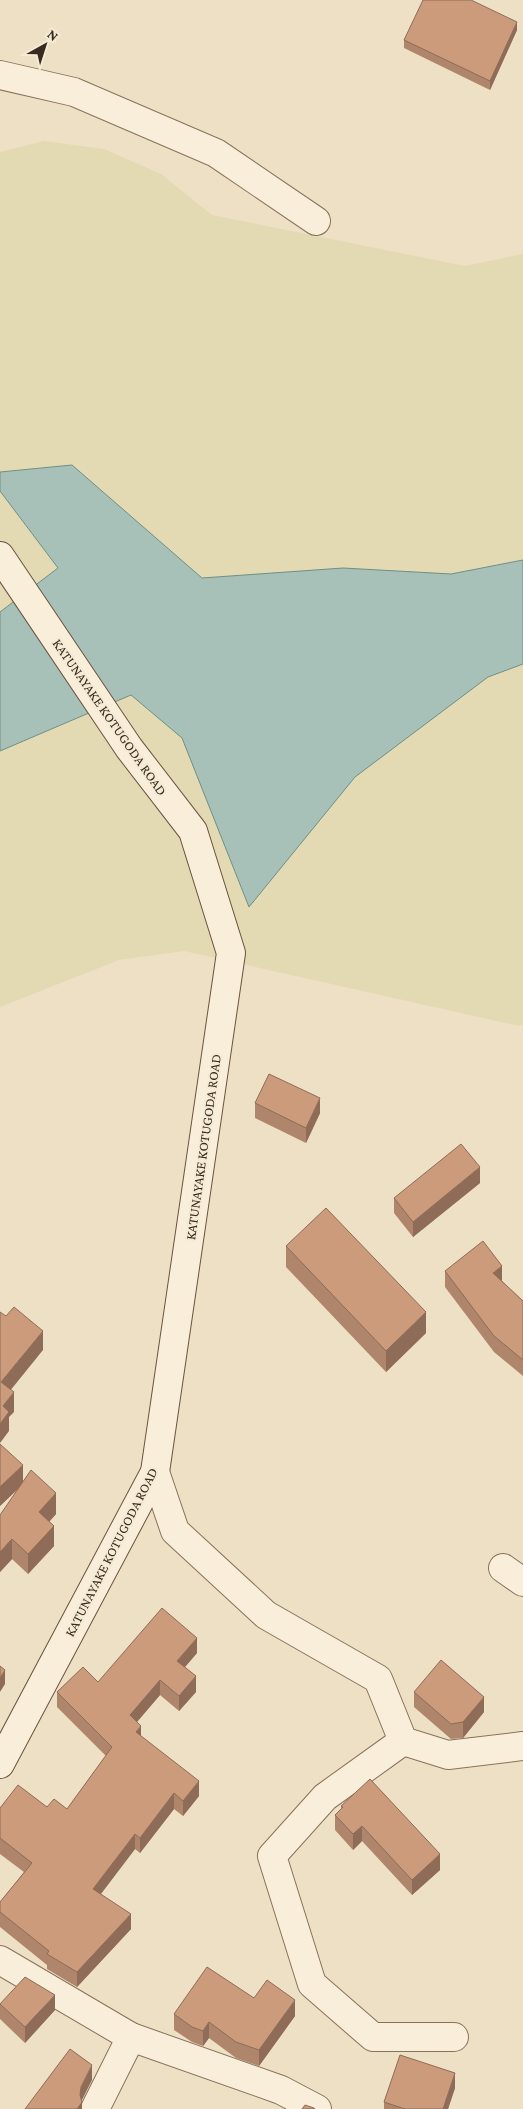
<svg xmlns="http://www.w3.org/2000/svg" width="523" height="2109" viewBox="0 0 523 2109" font-family="'Crimson Pro',serif">
  <rect width="100%" height="100%" fill="#eee0c5"/>
  <!-- farmland -->
  <polygon fill="#e3dab3" points="44,141 104,149 161,174 212,215 465,266 523,254 523,1025 519,1026 184,951 119,960 0,1007 0,152"/>
  <!-- water -->
  <polygon fill="#a7c1b9" stroke="#6e8f86" points="72,465 202,578 343,568 451,574 523,560 523,664 488,677 355,777 249,907 182,738 131,695 0,751 0,612 58,568 0,491 0,472"/>
  <g fill="none" stroke-linecap="round" stroke-linejoin="round">
    <!-- minor casing -->
    <g stroke="#89725c" stroke-width="30">
      <g id="minor">
        <polyline points="0,75 74,92 216,153 316,221"/>
        <polyline points="155,1472 175,1531 266,1615 378,1679 403,1741 448,1755 523,1746"/>
        <polyline points="503,1568 523,1582"/>
        <polyline points="403,1741 325,1797 272,1856 312,1984 373,2037 454,2037"/>
        <polyline points="0,1960 131,2037 95,2109"/>
        <polyline points="131,2037 281,2090 317,2109"/>
      </g>
    </g>
    <!-- secondary casing -->
    <g stroke="#6a533f" stroke-width="30">
      <polyline id="secondary" points="0,556 129,748 193,831 231,953 155,1472 0,1764"/>
    </g>
    <!-- minor -->
    <use href="#minor" stroke="#f8eed9" stroke-width="28"/>
    <!-- secondary -->
    <use href="#secondary" stroke="#f8eed9" stroke-width="28"/>
  </g>
  <!-- wall -->
  <g fill="#af856b">
    <polygon points="517,30 490,90 404,48 404,40"/>
    <polygon points="255,1103 320,1113 306,1143 255,1118"/>
    <polygon points="480,1183 413,1237 394,1213 394,1198"/>
    <polygon points="286,1246 426,1333 386,1372 286,1267"/>
    <polygon points="445,1271 502,1281 523,1301 523,1376 494,1352 445,1287"/>
    <polygon points="0,1444 23,1481 56,1514 49,1522 54,1546 28,1574 12,1559 0,1572 17,1490 0,1506"/>
    <polygon points="197,1653 185,1667 196,1692 179,1711 160,1695 137,1722 141,1736 199,1796 183,1816 174,1809 140,1853 135,1849 101,1894 131,1929 77,1987 47,1969 47,1965 0,1927 0,1902 24,1872 0,1854 0,1808 47,1807 67,1809 106,1756 57,1707 57,1692 98,1682"/>
    <polygon points="414,1692 484,1712 463,1738 451,1739 414,1707"/>
    <polygon points="341,1806 440,1870 412,1895 362,1841 353,1850 335,1830 335,1815 341,1809"/>
    <polygon points="254,1998 295,2016 259,2066 236,2058 209,2038 203,2046 192,2042 174,2030 174,2014"/>
    <polygon points="0,2004 55,2010 25,2043 0,2019"/>
    <polygon points="455,2088 448,2109 384,2109 384,2102"/>
  </g>
  <!-- shaded-wall -->
  <g fill="#8e6c57">
    <polygon points="517,22 517,30 490,90 490,81"/>
    <polygon points="320,1098 320,1113 306,1143 306,1128"/>
    <polygon points="480,1167 480,1183 413,1237 413,1222"/>
    <polygon points="502,1266 502,1281 493,1288 493,1273"/>
    <polygon points="426,1312 426,1333 386,1372 386,1351"/>
    <polygon points="43,1331 43,1350 1,1402 1,1382"/>
    <polygon points="14,1392 14,1412 9,1417 9,1431 0,1443 0,1424 3,1406"/>
    <polygon points="23,1465 23,1484 0,1506 0,1487"/>
    <polygon points="56,1493 56,1514 39,1533 39,1512"/>
    <polygon points="54,1526 54,1546 28,1574 28,1554"/>
    <polygon points="12,1539 12,1559 0,1572 0,1552"/>
    <polygon points="197,1638 197,1653 177,1676 177,1661"/>
    <polygon points="5,1670 5,1684 0,1692 0,1678"/>
    <polygon points="196,1676 196,1692 179,1711 179,1696"/>
    <polygon points="160,1680 160,1695 130,1730 130,1715"/>
    <polygon points="484,1697 484,1712 463,1738 463,1722"/>
    <polygon points="141,1726 141,1741 136,1732"/>
    <polygon points="199,1781 199,1796 183,1816 183,1801"/>
    <polygon points="174,1793 174,1809 140,1853 140,1838"/>
    <polygon points="362,1826 362,1841 353,1850 353,1834"/>
    <polygon points="135,1834 135,1849 93,1904 93,1889"/>
    <polygon points="440,1854 440,1870 412,1895 412,1880"/>
    <polygon points="131,1914 131,1929 77,1987 77,1972"/>
    <polygon points="55,1995 55,2010 25,2043 25,2027"/>
    <polygon points="295,2000 295,2016 259,2066 259,2050"/>
    <polygon points="209,2022 209,2038 203,2046 203,2031"/>
    <polygon points="92,2065 92,2080 81,2102 82,2102 82,2109 77,2109 81,2087"/>
    <polygon points="455,2073 455,2088 448,2109 443,2109"/>
  </g>
  <!-- building -->
  <g fill="#cb9b7c" stroke="#8e6c57">
    <polygon points="423,0 471,0 517,22 490,81 404,40"/>
    <polygon points="269,1074 320,1098 306,1128 255,1103"/>
    <polygon points="461,1144 480,1167 413,1222 394,1198"/>
    <polygon points="326,1208 426,1312 386,1351 286,1246"/>
    <polygon points="483,1241 502,1266 493,1273 523,1301 523,1360 494,1336 445,1271"/>
    <polygon points="14,1307 43,1331 1,1382 14,1392 3,1406 9,1412 0,1424 0,1312 6,1316"/>
    <polygon points="0,1444 23,1465 0,1487"/>
    <polygon points="31,1470 56,1493 39,1512 54,1526 28,1554 12,1539 0,1552 0,1515"/>
    <polygon points="162,1608 197,1638 177,1661 196,1676 179,1696 160,1680 130,1715 141,1726 136,1732 199,1781 183,1801 174,1793 140,1838 135,1834 93,1889 131,1914 77,1972 47,1954 49,1951 0,1912 0,1902 32,1863 0,1838 0,1808 18,1785 47,1807 54,1799 67,1809 112,1747 57,1692 83,1667 98,1682"/>
    <polygon points="441,1660 484,1697 463,1722 451,1724 414,1692"/>
    <polygon points="0,1666 5,1670 0,1678"/>
    <polygon points="370,1779 440,1854 412,1880 362,1826 353,1834 335,1815 343,1807 341,1806"/>
    <polygon points="207,1967 254,1998 267,1980 295,2000 259,2050 236,2042 209,2022 203,2031 192,2027 174,2014"/>
    <polygon points="25,1977 55,1995 25,2027 0,2004"/>
    <polygon points="70,2049 92,2065 81,2087 80,2095 82,2102 77,2109 25,2109"/>
    <polygon points="400,2055 455,2073 443,2109 405,2109 384,2102"/>
    <polygon points="305,2105 314,2108 315,2109 302,2109"/>
  </g>
  <g text-anchor="middle" stroke-width="4" stroke-linejoin="round" paint-order="stroke">
    <!-- street labels -->
    <g font-size="14" fill="#392b1f" stroke="#f5ebd5">
      <text transform="translate(110 717) rotate(55)" y="5">KATUNAYAKE KOTUGODA ROAD</text>
      <text transform="translate(203 1147) rotate(-82)" y="5">KATUNAYAKE KOTUGODA ROAD</text>
      <text transform="translate(111 1552) rotate(-63)" y="5">KATUNAYAKE KOTUGODA ROAD</text>
    </g>
  </g>
  <!-- north arrow -->
  <g transform="translate(45 45) rotate(39)" stroke="#f5ebd5" stroke-width="4" paint-order="stroke">
  <path d="M0-4L9 19L0 12L-9 19Z" fill="#392b1f"/>
  <text y="-8" font-size="14" font-weight="bold" text-anchor="middle" fill="#392b1f">N</text>
  </g>
</svg>
